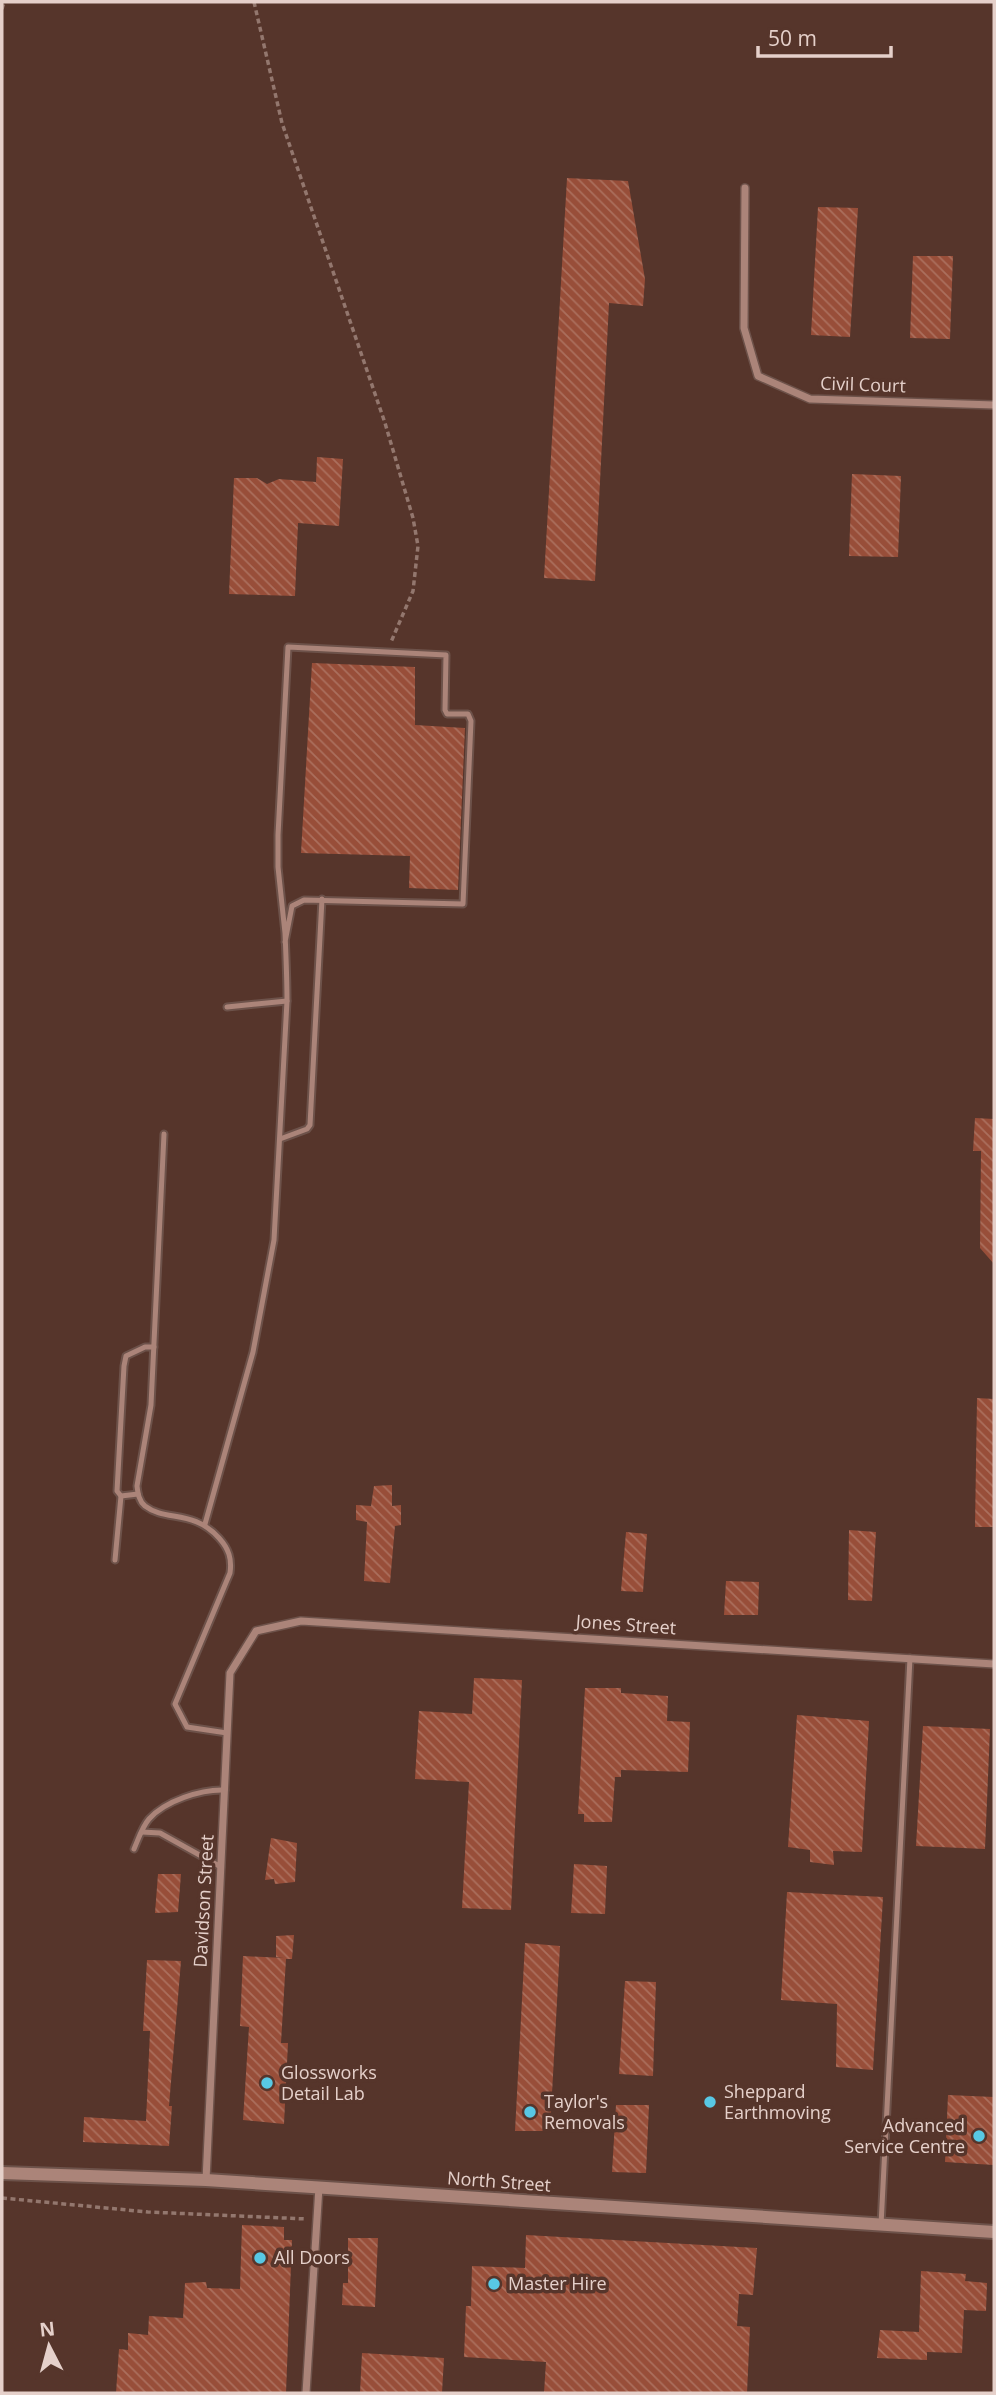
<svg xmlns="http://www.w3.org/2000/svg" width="996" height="2395" viewBox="0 0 996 2395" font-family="'Open Sans',sans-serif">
  <defs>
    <pattern id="building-back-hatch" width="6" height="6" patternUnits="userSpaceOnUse" patternTransform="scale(1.75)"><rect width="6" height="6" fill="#984e39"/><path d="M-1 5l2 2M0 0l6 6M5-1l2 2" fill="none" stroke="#ab6f5d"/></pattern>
  </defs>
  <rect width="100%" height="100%" fill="#56352b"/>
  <!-- building -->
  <g fill="url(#building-back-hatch)">
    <polygon points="567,178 628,181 645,279 643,306 609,303 595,581 544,578"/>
    <polygon points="818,207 858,208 850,337 811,335"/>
    <polygon points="913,256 953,256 950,339 910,338"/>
    <polygon points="317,457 343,459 339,526 298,523 295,596 229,594 234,478 257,478 267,484 279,479 316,482"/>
    <polygon points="852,474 901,476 898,557 849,556"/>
    <polygon points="312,663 415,667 415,725 465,728 458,890 409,888 410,856 301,853"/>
    <polygon points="975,1118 994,1119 994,1264 980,1248 981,1151 973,1151"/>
    <polygon points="977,1398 994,1399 994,1527 975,1527"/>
    <polygon points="392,1485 392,1506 401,1505 401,1525 395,1526 390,1583 364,1581 367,1522 356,1520 356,1505 371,1506 374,1486"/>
    <polygon points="849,1530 876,1532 872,1601 848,1600"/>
    <polygon points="626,1532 647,1534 643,1592 621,1591"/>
    <polygon points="726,1581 759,1582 758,1615 724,1615"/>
    <polygon points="474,1678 522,1680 511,1910 462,1908 469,1782 415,1779 419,1711 472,1714"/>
    <polygon points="585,1688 621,1688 621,1693 668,1696 667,1721 690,1722 688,1772 621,1770 621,1777 615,1777 612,1822 584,1822 584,1814 578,1814"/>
    <polygon points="797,1715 869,1721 862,1852 833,1851 834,1865 810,1862 810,1850 788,1847"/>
    <polygon points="923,1726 990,1729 985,1849 916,1846"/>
    <polygon points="271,1838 297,1843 295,1882 275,1884 274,1879 265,1880"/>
    <polygon points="574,1864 607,1866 605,1914 571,1913"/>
    <polygon points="158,1874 181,1874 178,1912 155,1913"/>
    <polygon points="787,1892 883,1897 873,2070 836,2067 837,2004 781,2000"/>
    <polygon points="294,1935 292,1959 286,1959 281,2043 288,2043 284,2124 243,2120 249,2027 240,2026 243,1956 284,1958 276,1957 276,1936"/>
    <polygon points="525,1943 560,1946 550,2131 515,2131"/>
    <polygon points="147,1960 181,1961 169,2106 172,2106 169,2146 83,2142 84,2117 146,2121 150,2031 143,2031"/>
    <polygon points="625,1981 656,1982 653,2076 619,2074"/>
    <polygon points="948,2095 994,2097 994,2165 945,2162"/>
    <polygon points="616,2105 649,2105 646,2173 612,2172"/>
    <polygon points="242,2225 284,2227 284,2240 292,2240 286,2393 116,2393 119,2349 128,2350 128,2333 148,2335 149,2316 183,2318 185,2283 206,2282 207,2288 240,2289"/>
    <polygon points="526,2235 757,2248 753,2295 739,2294 737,2326 750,2327 747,2393 544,2393 546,2362 464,2357 466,2306 471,2306 472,2266 525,2268"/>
    <polygon points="348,2238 378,2238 375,2307 342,2305 343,2283 348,2283"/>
    <polygon points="921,2271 966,2274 965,2281 987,2283 986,2311 964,2310 962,2353 927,2352 927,2360 877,2358 880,2330 919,2332"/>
    <polygon points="362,2353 444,2358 442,2393 360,2393"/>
  </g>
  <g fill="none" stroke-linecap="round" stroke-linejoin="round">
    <!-- service casing -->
    <g stroke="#6d524a" stroke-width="9">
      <g id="service">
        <polyline points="227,1007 287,1001"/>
        <path d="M164,1134l-13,271 -14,81c1,8 2,15 8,20 21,16 48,3 74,32 10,11 13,21 11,35l-55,131 12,23 40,6"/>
        <polyline points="280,1139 307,1129 310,1125 322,899"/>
        <polyline points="138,1494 121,1496 117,1491 124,1366 126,1356 145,1347 154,1347"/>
        <path d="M205,1524l48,-172 21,-112 13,-239c0,-23 -1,-45 -2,-68l-7,-66v-32l10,-188 158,8 -1,55 2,4h21l3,7 -8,183 -159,-4 -12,6 -7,36"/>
        <polyline points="115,1560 121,1496"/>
        <polyline points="142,1832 160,1833 221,1867"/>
        <path d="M134,1849c4,-9 8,-22 15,-30 16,-18 52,-30 76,-29"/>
        <polyline points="881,2225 910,1658"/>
      </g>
    </g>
    <!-- minor casing -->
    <g stroke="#6d524a" stroke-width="10">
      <g id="minor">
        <polyline points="745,188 744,328 758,376 810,399 994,405"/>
        <polyline points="206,2180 230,1673 256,1631 301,1621 994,1664"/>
        <polyline points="306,2393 319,2187"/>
      </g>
    </g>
    <!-- tertiary casing -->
    <g stroke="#6d524a" stroke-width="16">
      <polyline id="tertiary" points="2,2173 206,2180 994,2232"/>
    </g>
    <!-- path -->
    <g stroke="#93776e" stroke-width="3.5" stroke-dasharray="5 3.5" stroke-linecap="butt">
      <polyline points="254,2 282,123 385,423 413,518 418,546 413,591 391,642"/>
      <polyline points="2,9 4,2"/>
      <polyline points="2,2198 148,2212 307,2219"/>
    </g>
    <!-- service -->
    <use href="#service" stroke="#ab8479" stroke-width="5"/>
    <!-- minor -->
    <use href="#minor" stroke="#ab8479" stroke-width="7"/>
    <!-- tertiary -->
    <use href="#tertiary" stroke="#ab8479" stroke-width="12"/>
  </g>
  <!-- markers -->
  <g fill="#58c8e4" stroke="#56352b" stroke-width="2.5">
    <circle cx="267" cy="2083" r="7"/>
    <circle cx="710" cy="2102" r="7"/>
    <circle cx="530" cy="2112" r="7"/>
    <circle cx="979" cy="2136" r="7"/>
    <circle cx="260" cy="2258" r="7"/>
    <circle cx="494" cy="2284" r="7"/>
  </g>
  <g text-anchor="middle" stroke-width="7" stroke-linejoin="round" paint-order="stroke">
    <!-- street labels -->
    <g font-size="18" fill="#e5d0ca" stroke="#56352b">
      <text transform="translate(863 385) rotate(2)" y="6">Civil Court</text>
      <text transform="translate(626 1625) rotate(4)" y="6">Jones Street</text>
      <text transform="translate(204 1901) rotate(-87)" y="6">Davidson Street</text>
      <text transform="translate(499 2182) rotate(4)" y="6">North Street</text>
    </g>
    <!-- poi labels -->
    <g font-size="18" fill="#e5d0ca" stroke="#56352b" text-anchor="start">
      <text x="281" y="2079">Glossworks<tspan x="281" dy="21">Detail Lab</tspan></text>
      <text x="724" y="2098">Sheppard<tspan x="724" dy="21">Earthmoving</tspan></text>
      <text x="544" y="2108">Taylor's<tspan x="544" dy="21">Removals</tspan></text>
      <text x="965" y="2132" text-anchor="end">Advanced<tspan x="965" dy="21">Service Centre</tspan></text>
      <text x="274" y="2264">All Doors</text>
      <text x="508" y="2290">Master Hire</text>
    </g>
  </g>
  <!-- border -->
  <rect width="996" height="2395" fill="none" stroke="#e5d0ca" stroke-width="7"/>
  <!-- north arrow -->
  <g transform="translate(49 2346) rotate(354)" stroke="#56352b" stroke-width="5" paint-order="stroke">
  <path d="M0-5L12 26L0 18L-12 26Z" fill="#e5d0ca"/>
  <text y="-10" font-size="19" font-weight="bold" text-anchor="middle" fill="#e5d0ca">N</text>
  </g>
  <!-- scale -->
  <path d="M758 46v10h133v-10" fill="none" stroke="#e5d0ca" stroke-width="3.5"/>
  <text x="768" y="46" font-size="21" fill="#e5d0ca" stroke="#56352b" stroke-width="5" paint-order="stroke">50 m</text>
</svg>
